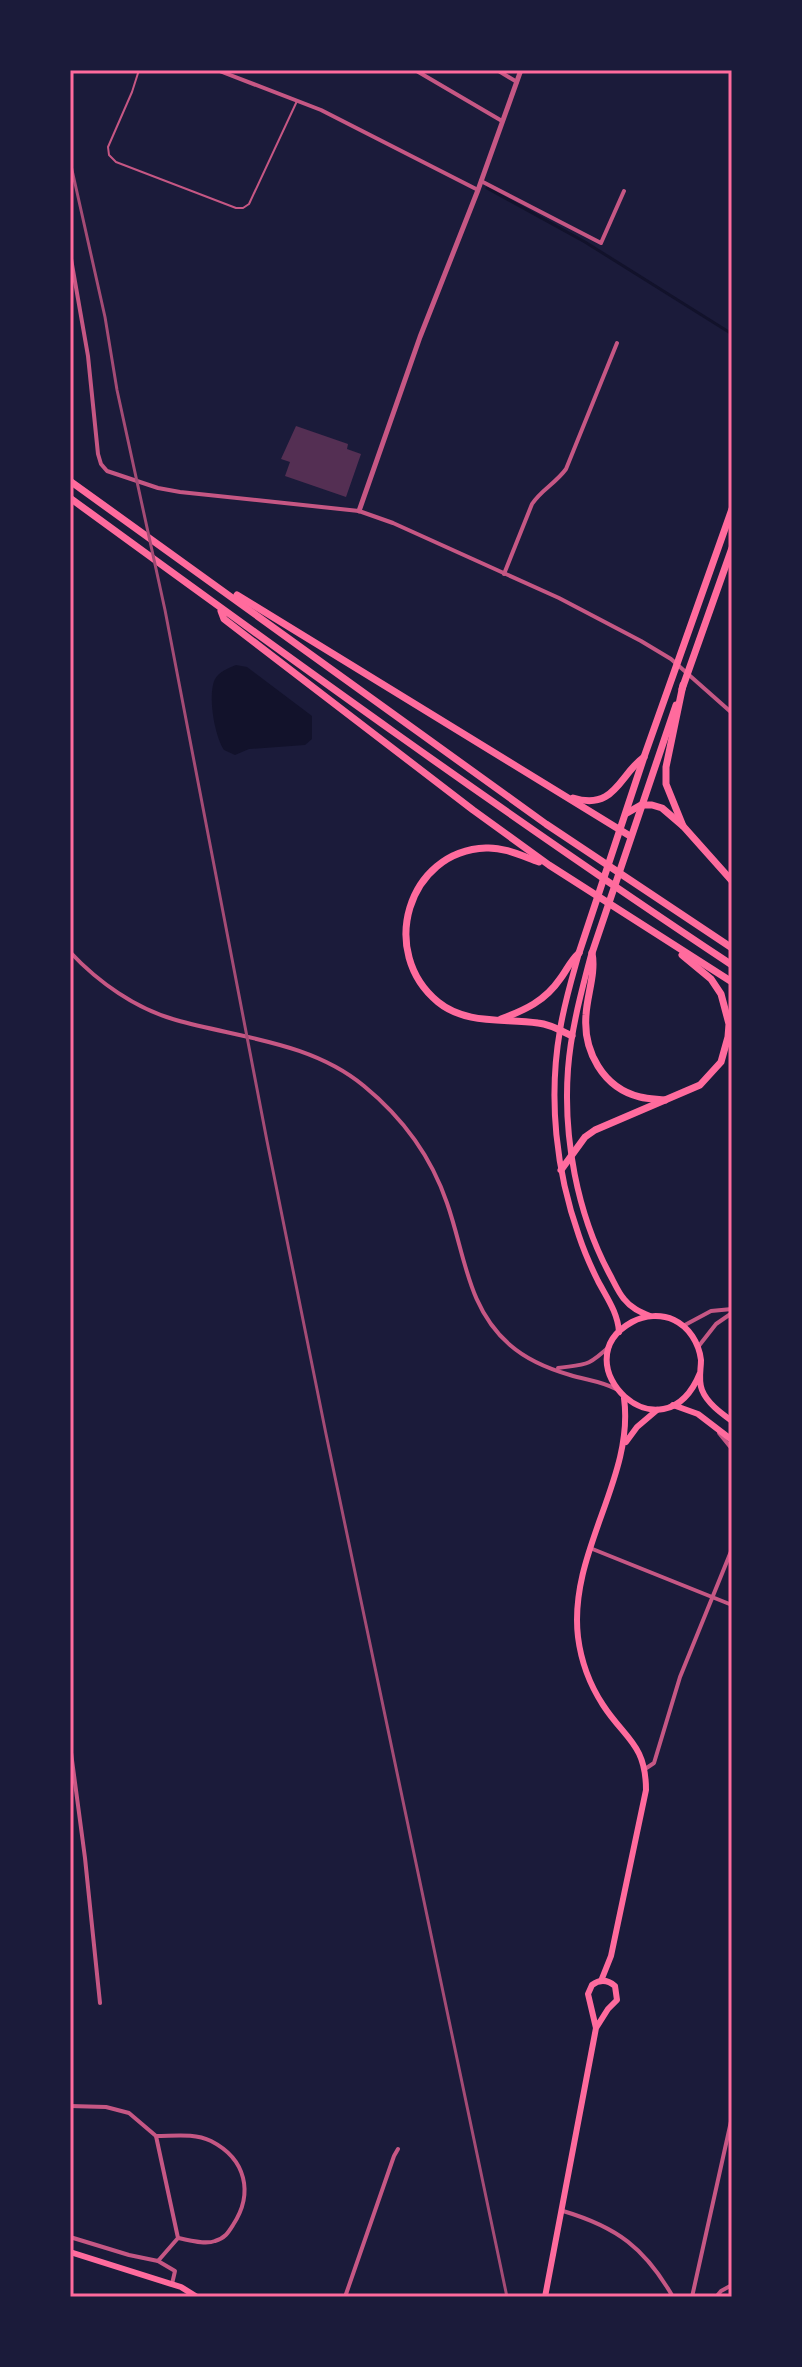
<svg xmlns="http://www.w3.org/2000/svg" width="802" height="2367" viewBox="0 0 802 2367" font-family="Barlow,sans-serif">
  <rect width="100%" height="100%" fill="#1b1b3a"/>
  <!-- water -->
  <path fill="#12122b" d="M236,665l11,2 65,49v23l-7,6 -56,4 -14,6 -11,-5c-9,-13 -17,-55 -9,-71 4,-7 13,-11 21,-14z"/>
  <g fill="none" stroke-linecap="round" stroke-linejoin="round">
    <!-- stream -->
    <polyline stroke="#12122b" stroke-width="3" points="487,188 585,242 732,334"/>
  </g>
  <!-- building -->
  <polygon fill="#542f53" points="296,426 348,444 347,449 361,454 346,497 285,476 290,462 281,459"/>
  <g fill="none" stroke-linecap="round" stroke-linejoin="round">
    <!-- service -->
    <polyline stroke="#c65784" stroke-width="2" points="139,70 132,92 108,147 109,155 116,162 236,208 243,208 249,204 297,101"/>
    <!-- minor -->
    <g stroke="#c65784" stroke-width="4">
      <polyline points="217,70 321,110 478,190"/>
      <polyline points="415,70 502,121"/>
      <polyline points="497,70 517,82"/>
      <polyline points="481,181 601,243 624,191"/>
      <polyline points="70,253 88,356 98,454 101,464 107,471 158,488 180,492 359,511 393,523 559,598 641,641 671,659 732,713"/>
      <path d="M504,574l28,-70c9,-14 24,-21 34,-35l51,-126"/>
      <path d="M70,952c28,30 66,57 106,68 64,18 135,22 188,66 39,32 67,70 83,117 18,51 20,105 63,142 16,14 39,24 60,30 16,5 31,6 46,14"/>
      <polyline points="683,1326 711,1311 732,1309"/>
      <polyline points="698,1347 716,1324 732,1313"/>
      <path d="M558,1368c29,-4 29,-1 52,-22"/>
      <polyline points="719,1433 732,1449"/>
      <polyline points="590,1548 732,1605"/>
      <polyline points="70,1745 85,1858 100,2003"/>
      <polyline points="645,1769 654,1763 680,1677 732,1549"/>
      <path d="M70,2106l36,1 23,6 27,23c19,0 38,-3 55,5 35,18 43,52 22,84 -5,8 -8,13 -18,16 -10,4 -26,-1 -37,-3"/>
      <path d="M563,2211c54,16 82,37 110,86"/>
      <polyline points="70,2237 129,2255 158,2261 178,2238 156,2136"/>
      <polyline points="158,2261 175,2271 172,2284"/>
      <polyline points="345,2297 394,2156 398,2149"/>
      <polyline points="692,2297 732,2117"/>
      <polyline points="716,2297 721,2291 732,2285"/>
    </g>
    <!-- tertiary -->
    <polyline stroke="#c65784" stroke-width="5" points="359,511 420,337 478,190 521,70"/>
    <!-- secondary -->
    <g stroke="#ff6b9d" stroke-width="6">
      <path d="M579,953c-7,25 -15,51 -19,77 -12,69 -4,141 19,206 5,15 12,31 19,45 9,17 20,32 21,51"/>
      <path d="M591,955c-10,38 -20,75 -23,114 -5,68 9,144 41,204 5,9 9,19 15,26 7,9 16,13 26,17"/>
      <path d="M700,1373c-37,91 -141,-11 -68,-51 13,-7 29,-8 42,-2 15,7 25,23 27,40 0,10 -3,20 1,30 5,13 19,23 30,31"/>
      <polyline points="673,1405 698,1414 732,1440"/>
      <polyline points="626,1442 637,1427 657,1410"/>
      <path d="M601,1981l10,-25 35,-166c0,-46 -21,-51 -43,-85 -13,-20 -22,-44 -25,-68 -10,-85 57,-159 46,-239"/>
      <polyline points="70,2252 181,2287 197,2297"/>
      <path d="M545,2297l51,-269 -8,-34 4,-9c8,-6 16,-5 23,1l2,14 -9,9 -12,19"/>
    </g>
    <!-- trunk -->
    <g stroke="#ff6b9d" stroke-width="7">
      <polyline points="682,689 732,548"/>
      <polyline points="579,953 644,757 732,509"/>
      <polyline points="592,953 676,705"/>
    </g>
    <!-- motorway -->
    <g stroke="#ff6b9d" stroke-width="7">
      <polyline points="70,481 546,824 732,948"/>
      <path d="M70,498c218,159 437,318 662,467"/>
      <polyline points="237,595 630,836"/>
      <polyline points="221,611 224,619 473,810 549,865 732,982"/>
      <path d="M573,798c42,13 46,-23 71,-41"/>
      <polyline points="627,813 641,805 652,805 662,808 683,826 732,881"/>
      <polyline points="683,826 666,784 666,767 683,685"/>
      <path d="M539,862c-17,-6 -35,-15 -53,-14 -79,3 -108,105 -48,154 28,23 66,16 100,21 12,1 24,8 34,13"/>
      <path d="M592,953c4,20 -5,42 -6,62 -3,36 17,73 54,82 8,2 17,2 25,3"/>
      <path d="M501,1019c24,-9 44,-18 59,-40 7,-9 10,-18 19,-26"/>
      <polyline points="561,1170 585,1137 595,1130 700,1085 721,1062 728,1037 729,1024 721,994 711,979 682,955"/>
    </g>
    <!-- rail -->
    <polyline stroke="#a44b75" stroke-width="3" points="70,161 105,317 117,390 165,610 267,1141 326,1434 507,2297"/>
  </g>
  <!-- border -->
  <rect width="802" height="2367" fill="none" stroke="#1b1b3a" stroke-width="144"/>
  <rect x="72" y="72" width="658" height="2223" fill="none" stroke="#ff6b9d" stroke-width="3"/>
</svg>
